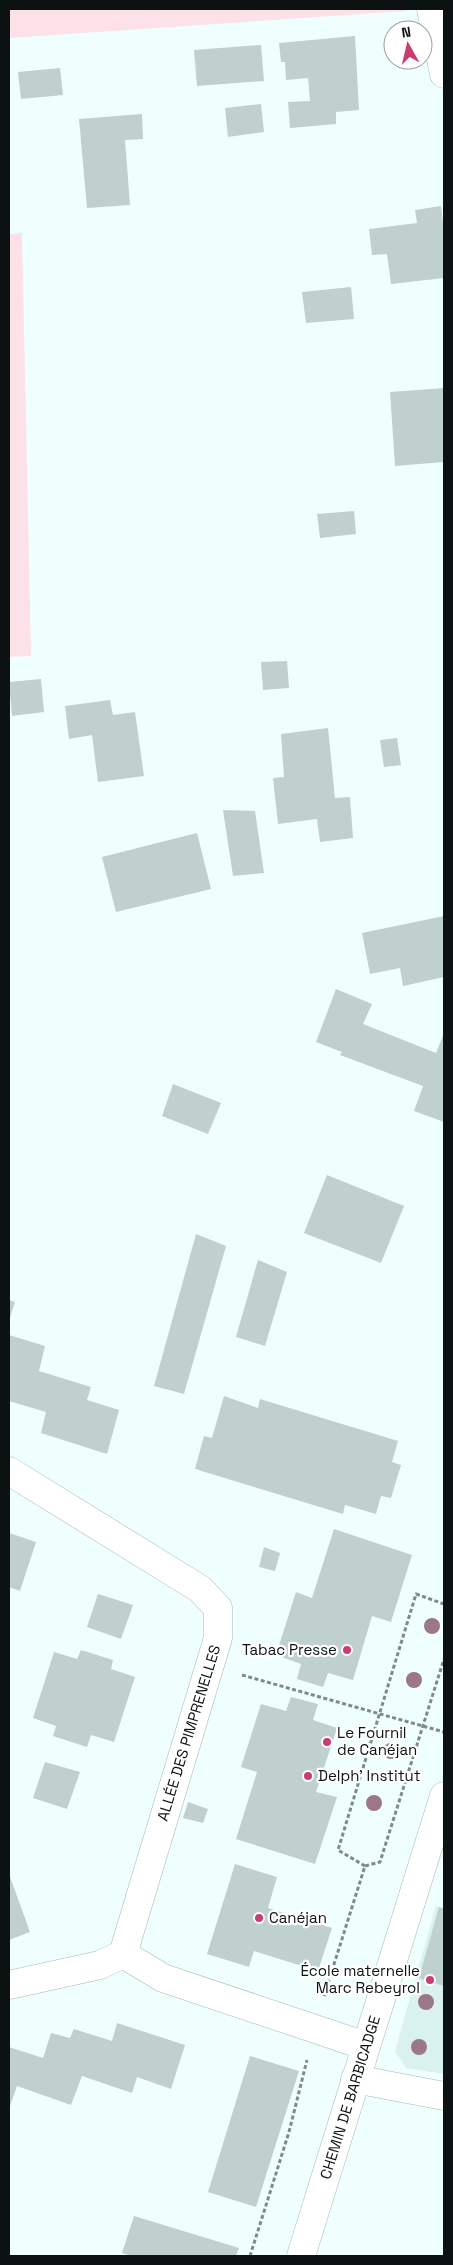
<svg xmlns="http://www.w3.org/2000/svg" width="453" height="2265" viewBox="0 0 453 2265" font-family="'Space Grotesk',sans-serif">
  <rect width="100%" height="100%" fill="#eefffd"/>
  <!-- built -->
  <polygon fill="#d9f2ef" points="436,1906 444,1908 444,2074 406,2068 395,2051"/>
  <!-- green -->
  <g fill="#fce2e8">
    <polygon points="9,9 405,9 406,11 9,38"/>
    <polygon points="22,233 31,656 9,657 9,234"/>
  </g>
  <!-- building -->
  <g fill="#c0d0ce">
    <polygon points="355,36 359,110 336,112 336,124 290,128 288,102 310,101 308,78 286,80 285,62 281,62 279,43"/>
    <polygon points="261,45 264,81 197,86 194,50"/>
    <polygon points="60,68 63,95 21,99 18,72"/>
    <polygon points="261,104 264,132 228,137 225,108"/>
    <polygon points="142,114 143,139 125,140 130,205 87,208 79,119"/>
    <polygon points="441,206 444,232 444,278 391,284 387,254 372,255 369,229 417,223 415,210"/>
    <polygon points="351,287 354,319 306,323 302,292"/>
    <polygon points="444,388 444,462 395,466 390,392"/>
    <polygon points="354,511 356,534 320,538 317,514"/>
    <polygon points="287,661 289,688 263,690 261,662"/>
    <polygon points="41,679 44,712 12,716 9,682"/>
    <polygon points="110,700 113,715 135,712 144,776 98,782 92,735 69,739 65,706"/>
    <polygon points="328,728 335,798 350,797 353,838 320,842 317,819 278,824 273,778 284,777 281,734"/>
    <polygon points="397,738 401,765 384,767 380,740"/>
    <polygon points="223,810 255,811 264,873 233,876"/>
    <polygon points="197,833 211,889 116,912 102,857"/>
    <polygon points="444,916 444,977 403,986 400,968 370,974 362,933"/>
    <polygon points="336,989 372,1004 363,1024 436,1053 444,1033 444,1122 414,1111 423,1086 340,1055 342,1052 316,1042"/>
    <polygon points="173,1084 221,1103 208,1134 162,1116"/>
    <polygon points="327,1175 404,1206 381,1263 304,1233"/>
    <polygon points="196,1234 226,1246 184,1394 154,1386"/>
    <polygon points="258,1260 287,1272 265,1346 236,1337"/>
    <polygon points="9,1300 15,1302 9,1321"/>
    <polygon points="9,1335 45,1346 39,1371 91,1387 87,1400 119,1410 107,1454 41,1433 46,1412 9,1401"/>
    <polygon points="224,1396 258,1408 260,1399 398,1441 392,1462 401,1465 391,1498 381,1496 376,1514 345,1505 343,1514 195,1469 204,1436 212,1438"/>
    <polygon points="334,1529 412,1555 391,1622 372,1616 353,1680 328,1673 323,1687 297,1679 301,1664 276,1655 296,1592 312,1598"/>
    <polygon points="9,1533 36,1542 20,1591 9,1587"/>
    <polygon points="264,1547 280,1553 275,1571 259,1567"/>
    <polygon points="98,1594 133,1605 121,1639 87,1627"/>
    <polygon points="81,1650 113,1660 111,1669 135,1677 114,1742 91,1735 87,1747 53,1736 56,1726 33,1718 54,1652 77,1659"/>
    <polygon points="291,1697 318,1704 313,1720 337,1728 316,1792 337,1797 315,1864 236,1839 257,1772 241,1767 261,1704 286,1711"/>
    <polygon points="45,1762 80,1772 67,1809 33,1798"/>
    <polygon points="188,1802 208,1809 203,1823 183,1818"/>
    <polygon points="235,1864 277,1877 268,1908 332,1928 318,1971 254,1951 249,1967 207,1954"/>
    <polygon points="9,1874 30,1932 9,1940"/>
    <polygon points="439,1907 444,1909 444,1986 419,1978"/>
    <polygon points="117,2023 185,2045 171,2089 137,2077 132,2093 82,2076 71,2105 17,2086 9,2109 9,2047 43,2058 51,2033 70,2038 74,2029 112,2041"/>
    <polygon points="250,2056 299,2071 256,2207 208,2192"/>
    <polygon points="134,2216 239,2248 236,2256 131,2256 122,2253"/>
  </g>
  <g fill="none" stroke-linecap="round" stroke-linejoin="round">
    <!-- minor casing -->
    <g stroke="#a6b6b4" stroke-width="29">
      <g id="minor">
        <polyline points="431,9 444,74"/>
        <polyline points="9,1471 200,1589 218,1608 218,1638 123,1954"/>
        <polyline points="123,1954 163,1978 366,2046"/>
        <polyline points="9,1985 100,1965 123,1954"/>
        <polyline points="355,2079 444,2096"/>
        <path id="s1" d="M301,2256l143,-460"/>
      </g>
    </g>
    <!-- path -->
    <g stroke="#7f8a89" stroke-width="3" stroke-dasharray="4 2.5" stroke-linecap="butt">
      <polyline points="242,1675 444,1732"/>
      <polyline points="365,1866 338,1850 416,1594 444,1604"/>
      <polyline points="324,1996 365,1866 380,1862 444,1659"/>
      <polyline points="250,2256 289,2132 307,2060"/>
    </g>
    <!-- minor -->
    <use href="#minor" stroke="#fff" stroke-width="28"/>
  </g>
  <!-- trees -->
  <g fill="#9c7689">
    <circle cx="432" cy="1626" r="8"/>
    <circle cx="414" cy="1680" r="8"/>
    <circle cx="391" cy="1751" r="8"/>
    <circle cx="374" cy="1803" r="8"/>
    <circle cx="426" cy="2002" r="8"/>
    <circle cx="419" cy="2047" r="8"/>
  </g>
  <!-- markers -->
  <g fill="#c93d72" stroke="#fff" stroke-width="2">
    <circle cx="347" cy="1650" r="5"/>
    <circle cx="327" cy="1742" r="5"/>
    <circle cx="308" cy="1776" r="5"/>
    <circle cx="259" cy="1918" r="5"/>
    <circle cx="430" cy="1980" r="5"/>
  </g>
  <g text-anchor="middle" stroke-width="4.5" stroke-linejoin="round" paint-order="stroke">
    <!-- poi labels -->
    <g font-size="15" fill="#0c1111" stroke="#fff" text-anchor="start">
      <text x="337" y="1655" text-anchor="end">Tabac Presse</text>
      <text x="337" y="1738">Le Fournil<tspan x="337" dy="17">de Canéjan</tspan></text>
      <text x="318" y="1781">Delph' Institut</text>
      <text x="269" y="1923">Canéjan</text>
      <text x="420" y="1976" text-anchor="end">École maternelle<tspan x="420" dy="17">Marc Rebeyrol</tspan></text>
    </g>
    <!-- street labels -->
    <g font-size="15" fill="#0c1111" stroke="#fff">
      <text transform="translate(189 1733) rotate(-73)" y="5">ALLÉE DES PIMPRENELLES</text>
      <text dy="5" stroke="none"><textPath href="#s1" startOffset="166">CHEMIN DE BARBICADGE</textPath></text>
    </g>
  </g>
  <!-- border -->
  <rect width="453" height="2265" fill="none" stroke="#0c1111" stroke-width="20"/>
  <!-- north arrow -->
  <g transform="translate(408 45) rotate(352)"><circle r="24" fill="#ffffff" stroke="#9ea0a0"/>
  <path d="M0-4L9 19L0 12L-9 19Z" fill="#c93d72"/>
  <text y="-8" font-size="14" font-weight="bold" text-anchor="middle" fill="#0c1111">N</text>
  </g>
</svg>
